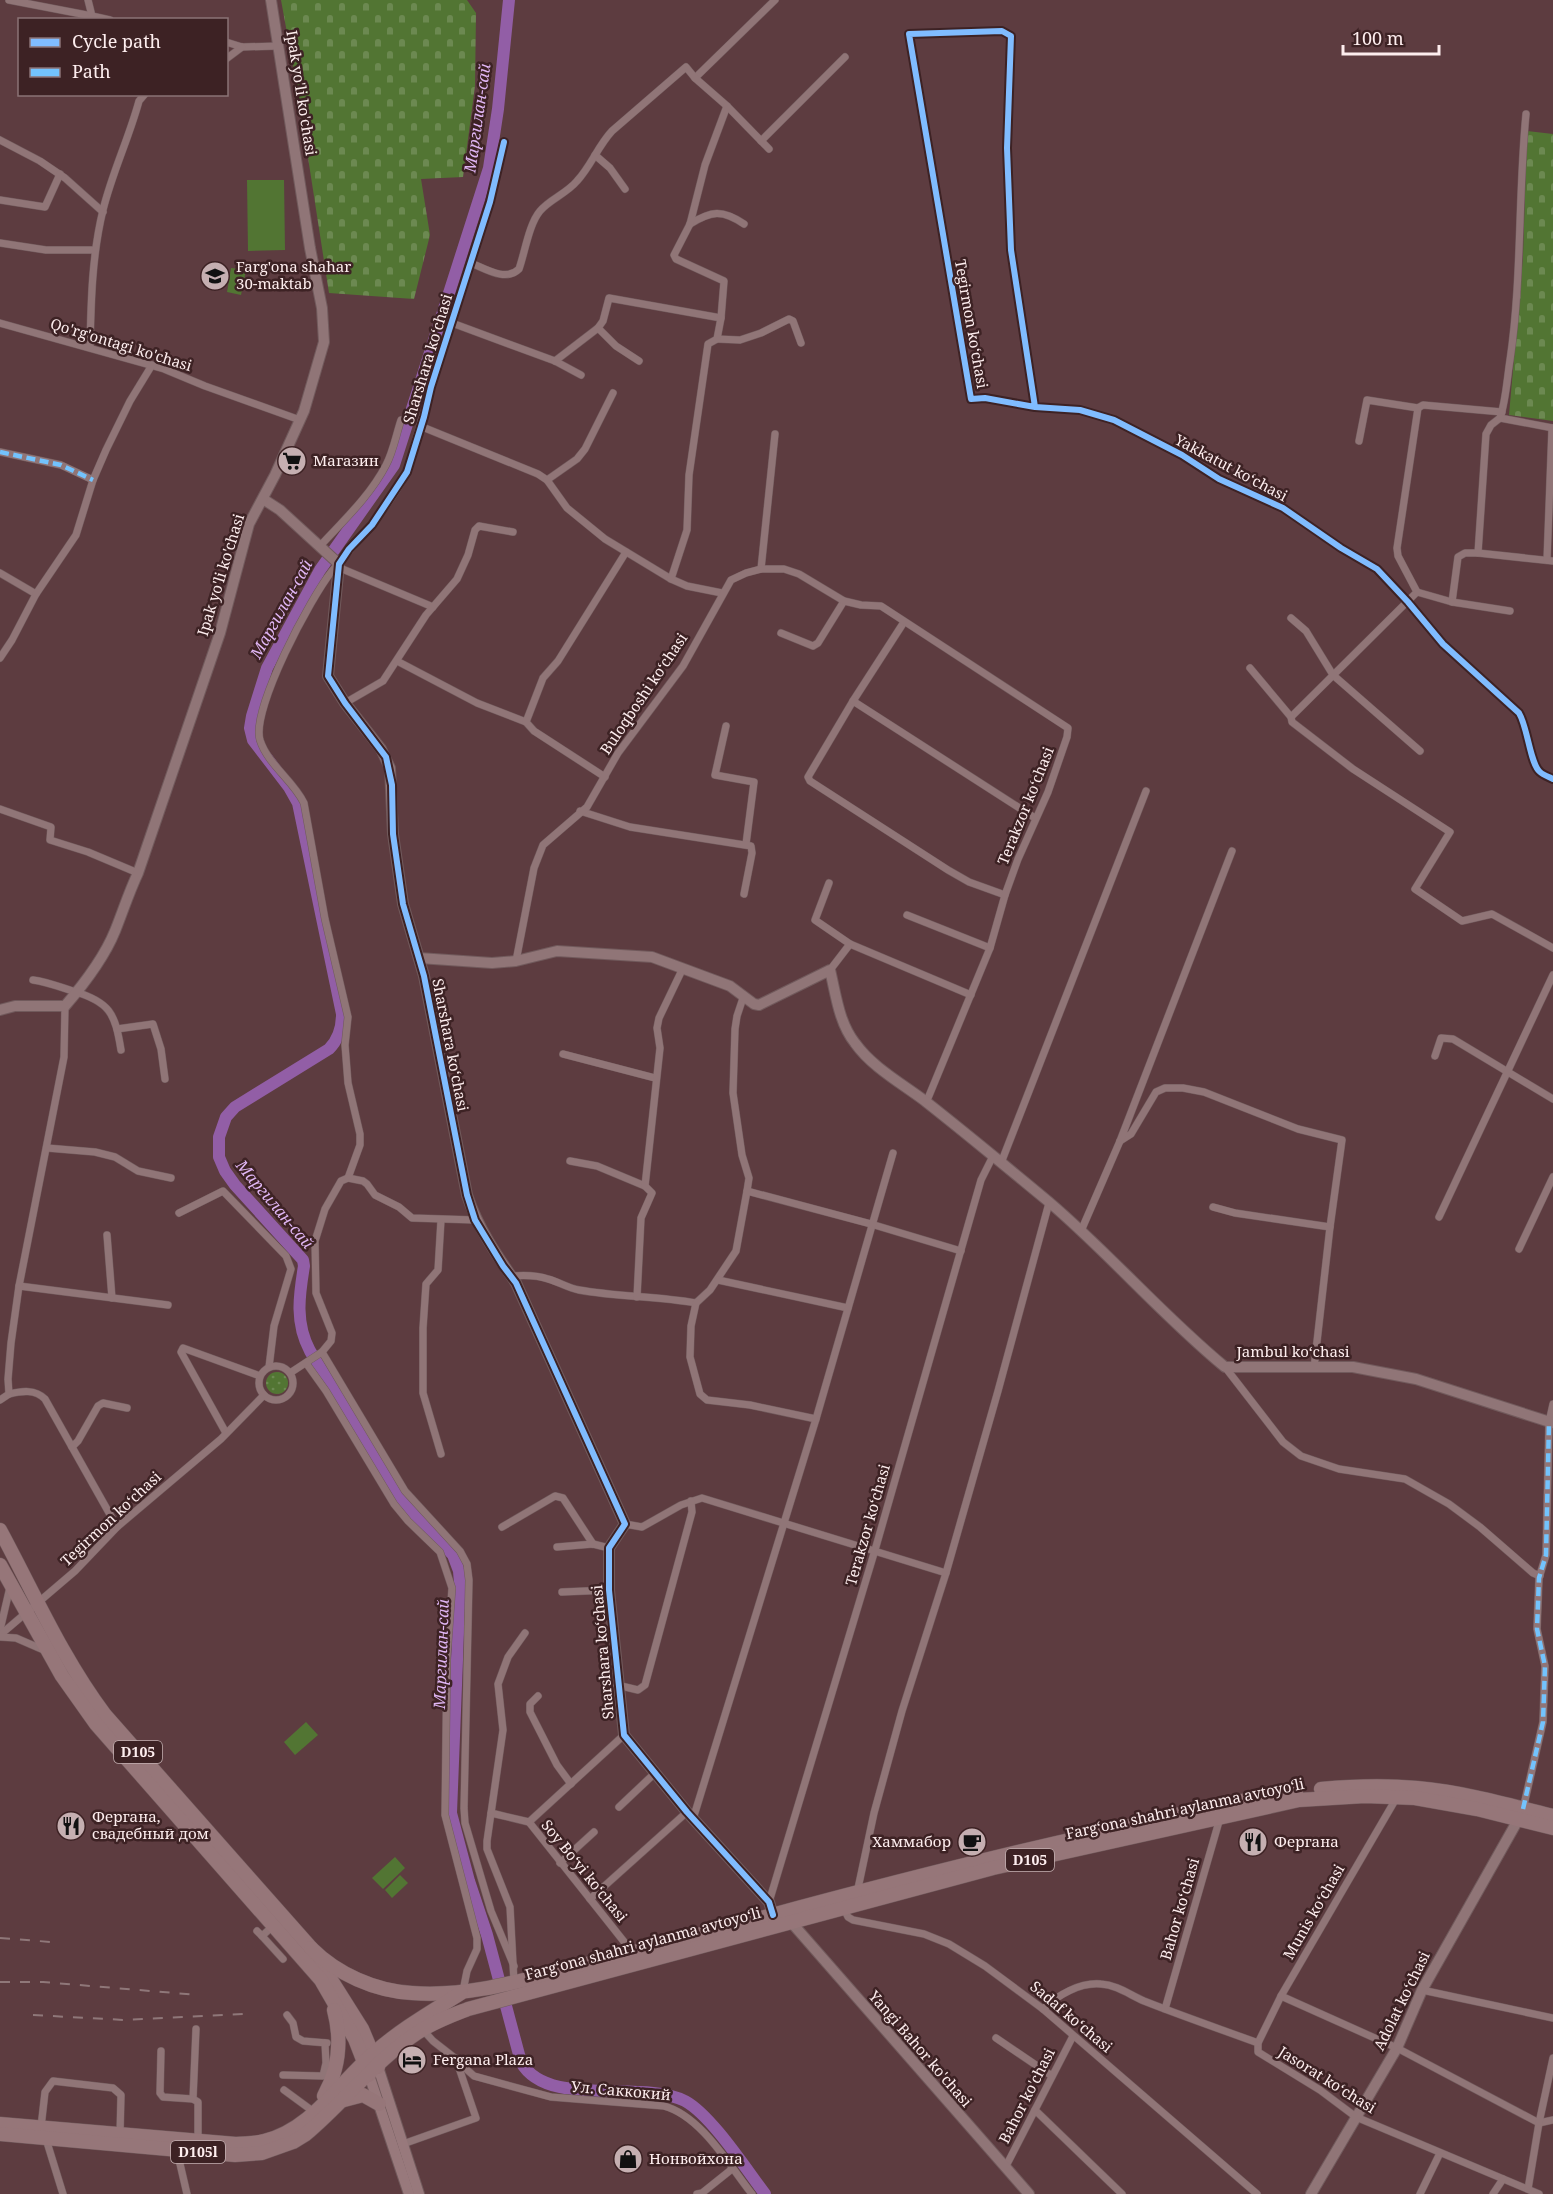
<svg xmlns="http://www.w3.org/2000/svg" width="1553" height="2194" viewBox="0 0 1553 2194" font-family="'Noto Serif',serif">
  <defs>
    <pattern id="grass-dots" width="8" height="8" patternUnits="userSpaceOnUse" patternTransform="scale(1.5)"><rect width="8" height="8" fill="#527533"/><path d="M2 2h.1M6 6h.1" fill="none" stroke="#6c8951" stroke-width="1.8" stroke-linecap="round"/></pattern>
    <pattern id="cemetery-stones" width="16" height="16" patternUnits="userSpaceOnUse" patternTransform="scale(1.5)"><rect width="16" height="16" fill="#527533"/><path d="M2 7V4a2 2 0 0 1 4 0v3zM10 15v-3a2 2 0 0 1 4 0v3z" fill="#6c8951"/></pattern>
  </defs>
  <rect width="100%" height="100%" fill="#5d3c40"/>
  <!-- grass -->
  <circle fill="url(#grass-dots)" cx="277" cy="1383" r="11"/>
  <!-- cemetery -->
  <g fill="url(#cemetery-stones)">
    <polygon points="281,0 467,0 476,13 475,86 463,177 421,179 430,235 414,299 329,293 298,93"/>
    <polygon points="1527,131 1553,134 1553,421 1509,415 1523,257"/>
  </g>
  <!-- pitch -->
  <g fill="#527533">
    <polygon points="247,180 284,180 285,250 248,251"/>
    <polygon points="231,268 246,270 241,295 227,292"/>
    <polygon points="306,1722 318,1735 295,1755 284,1742"/>
    <polygon points="395,1857 405,1868 383,1889 372,1878"/>
    <polygon points="400,1875 408,1883 392,1898 385,1890"/>
  </g>
  <g fill="none" stroke-linecap="round" stroke-linejoin="round">
    <!-- river -->
    <path stroke="#925ea6" stroke-width="12" d="M509,0l-11,109 -9,59 -95,297 -74,105 -53,98 -15,48 -2,12 3,12 36,47 9,16 44,211c0,14 -3,25 -13,35l-94,58 -9,10 -7,20v20l6,14 10,14 68,75 1,6c-5,30 -9,57 6,85l93,151 50,53 6,16 1,12 -9,230 18,68 18,54 34,127c26,47 120,17 164,39 26,14 61,68 80,93"/>
    <!-- street casing -->
    <g stroke="#715a5c" stroke-width="8">
      <g id="street">
        <polyline points="9,0 92,16"/>
        <polyline points="88,0 92,16 110,20"/>
        <polyline points="226,42 242,47 278,46"/>
        <polyline points="226,59 242,47"/>
        <polyline points="695,78 775,0"/>
        <path d="M1526,114c-8,82 -4,165 -16,246 -3,19 -4,40 -10,58l53,10"/>
        <polyline points="0,140 40,161 65,178 103,212"/>
        <polyline points="761,141 845,57"/>
        <polyline points="595,155 610,168 625,189"/>
        <polyline points="0,200 45,207 60,174"/>
        <path d="M690,224c21,-13 32,-15 54,0"/>
        <polyline points="0,243 46,250 95,250"/>
        <path d="M471,263c15,6 35,19 48,6 6,-17 10,-45 21,-58 10,-12 26,-17 37,-30 14,-15 21,-35 35,-50l74,-64 9,11 32,28 42,43"/>
        <polyline points="0,323 164,369 205,386 300,420"/>
        <polyline points="452,323 555,361 581,375"/>
        <polyline points="598,328 616,346 639,361"/>
        <polyline points="717,339 740,340 761,333 789,319 793,321 801,343"/>
        <path d="M90,347c1,-46 2,-92 13,-137 9,-37 26,-72 36,-109l6,-7"/>
        <polyline points="555,361 598,328 603,321 609,298 721,318"/>
        <path d="M1035,407l-24,-157 -4,-102 4,-112 -9,-5 -93,3 62,365 14,-1 50,9 45,3 34,10 68,35 37,24 64,29 58,40 36,21 31,33 35,42 76,69c9,15 11,51 21,59 3,3 9,5 13,7"/>
        <polyline points="1418,408 1397,548 1398,556 1417,592 1291,717 1292,722 1353,769 1450,832 1415,889 1462,921 1492,914 1553,948"/>
        <polyline points="420,426 538,474 547,480 567,508 605,539 671,579 687,586 722,593"/>
        <polyline points="1359,441 1367,400 1418,408 1423,405 1502,412"/>
        <polyline points="0,452 61,465 93,480"/>
        <polyline points="547,480 577,459 585,449 613,393"/>
        <path d="M320,546c23,-25 50,-50 66,-81 7,-13 10,-30 15,-45"/>
        <polyline points="1478,553 1553,561"/>
        <polyline points="1547,560 1552,428"/>
        <polyline points="340,568 433,607"/>
        <polyline points="761,569 775,434"/>
        <polyline points="0,573 36,594"/>
        <polyline points="671,579 687,530 689,475 708,344 717,339 721,318 724,281 676,259 674,255 690,224 705,165 727,106"/>
        <polyline points="1417,592 1452,602 1458,557 1465,553 1478,553 1486,434 1491,425 1500,418"/>
        <polyline points="1452,602 1510,611"/>
        <polyline points="1291,618 1306,631 1333,675 1420,751"/>
        <polyline points="904,622 853,701 808,777 810,781 948,870 969,882 1005,895"/>
        <polyline points="781,633 813,646 818,643 844,601"/>
        <polyline points="0,658 12,640 36,594 76,535 93,480 106,450 130,401 152,365"/>
        <polyline points="397,661 477,703 526,722 534,731 605,777"/>
        <polyline points="1250,668 1291,717"/>
        <polyline points="853,701 1035,818"/>
        <polyline points="345,703 383,681 426,615 457,579 468,555 475,530 479,526 513,532"/>
        <polyline points="526,722 543,678 558,661 626,552"/>
        <polyline points="726,726 715,775 754,782 746,844"/>
        <polyline points="0,809 51,827 50,840 88,852 138,873"/>
        <polyline points="580,811 630,827 751,846 752,853 744,894"/>
        <polyline points="829,883 815,920 850,944"/>
        <polyline points="907,915 990,948"/>
        <polyline points="516,961 534,868 543,845 587,807 618,753 683,666 731,580 746,573 761,569 784,569 799,574 844,601 861,605 881,606 1068,728 1067,737 1048,792 1018,859 1005,895 990,948 926,1103"/>
        <polyline points="830,970 850,944 971,995"/>
        <path d="M33,980c14,2 27,7 40,11 37,11 42,22 48,59"/>
        <polyline points="117,1029 153,1024 161,1049 165,1079"/>
        <polyline points="563,1054 655,1078"/>
        <polyline points="1435,1056 1441,1038 1453,1039 1553,1099"/>
        <polyline points="1120,1141 1131,1134 1156,1092 1165,1088 1183,1088 1204,1092 1298,1129 1342,1140 1330,1227 1314,1368"/>
        <polyline points="47,1148 95,1152 115,1157 138,1171 171,1178"/>
        <polyline points="570,1161 597,1166 645,1186"/>
        <polyline points="1001,1163 1146,791"/>
        <path d="M348,1178l12,-33v-11l-12,-51 -3,-38 3,-28 -23,-98 -21,-116c-11,-23 -36,-38 -44,-63 -9,-31 51,-143 72,-169 26,-31 55,-61 74,-97 5,-11 7,-24 10,-35 5,-18 11,-35 15,-52l59,-185 14,-60"/>
        <polyline points="747,1191 871,1224 961,1251"/>
        <polyline points="1213,1207 1235,1213 1330,1227"/>
        <polyline points="179,1213 223,1191 286,1256 291,1269 274,1326 269,1367"/>
        <polyline points="1439,1217 1553,975"/>
        <polyline points="441,1220 438,1270 426,1284 423,1328 423,1393 441,1454"/>
        <polyline points="1081,1231 1120,1141 1232,851"/>
        <polyline points="107,1235 112,1298"/>
        <polyline points="1519,1249 1553,1177"/>
        <path d="M511,1276c12,-1 26,-1 37,3 11,3 20,9 31,11 39,7 78,6 117,13l14,-13 26,-39 11,-60 2,-13 -7,-23 -9,-62 2,-64 2,-13 7,-21"/>
        <polyline points="718,1280 848,1308"/>
        <polyline points="19,1286 168,1305"/>
        <polyline points="637,1297 641,1218 652,1193 645,1186 660,1048 657,1028 659,1018 683,968"/>
        <polyline points="696,1303 691,1326 690,1357 700,1394 707,1400 750,1405 816,1419"/>
        <polyline points="322,1352 405,1491 460,1551 467,1564 469,1580 464,1808 465,1823 491,1911 514,1966"/>
        <polyline points="306,1363 326,1391 394,1504 408,1521 440,1552 452,1588 447,1657 445,1815 477,1938 477,1949 467,1971 463,1991"/>
        <circle cx="276" cy="1383" r="17"/>
        <polyline points="1225,1367 1283,1442 1301,1456 1339,1469 1405,1479 1449,1504 1480,1527 1533,1573 1540,1576"/>
        <polyline points="290,1373 322,1352 331,1341 332,1333 316,1293 315,1241 325,1209 341,1181 348,1178 363,1181 367,1184 375,1195 399,1207 412,1218 475,1220"/>
        <path d="M9,1394c13,-3 26,-5 36,5l72,128"/>
        <polyline points="0,1400 9,1394 8,1379 11,1343 19,1286 64,1057 65,1006"/>
        <polyline points="226,1433 181,1352 183,1348 260,1376"/>
        <polyline points="72,1447 78,1441 98,1406 103,1403 127,1408"/>
        <polyline points="625,1524 642,1527 681,1505 702,1498 946,1573"/>
        <polyline points="502,1527 555,1496 563,1498 593,1544"/>
        <polyline points="557,1547 593,1544 609,1548"/>
        <polyline points="562,1592 609,1590"/>
        <polyline points="0,1630 10,1587"/>
        <polyline points="0,1635 75,1571 117,1527 221,1439 264,1395"/>
        <polyline points="0,1637 16,1638 46,1651"/>
        <polyline points="617,1685 638,1690 645,1685 692,1512 691,1501"/>
        <polyline points="538,1696 530,1704 530,1712 557,1765 571,1784"/>
        <polyline points="624,1735 529,1822 633,1953"/>
        <polyline points="1397,1797 1281,1996 1258,2043 1258,2052 1320,2090 1356,2117 1539,2194"/>
        <polyline points="619,1807 655,1773"/>
        <polyline points="1523,1809 1543,1722 1545,1666 1537,1629 1539,1578 1546,1555 1549,1422 1553,1404"/>
        <polyline points="491,1813 529,1822"/>
        <polyline points="693,1819 816,1419 893,1153"/>
        <polyline points="560,1863 594,1832"/>
        <polyline points="857,1893 874,1813 902,1711 946,1573 998,1391 1049,1203"/>
        <polyline points="590,1899 687,1812"/>
        <polyline points="769,1902 875,1550 981,1180 993,1156"/>
        <polyline points="844,1909 848,1917 853,1920 924,1934 949,1944 985,1966 1043,2009 1257,2194"/>
        <polyline points="257,1931 262,1936 274,1925"/>
        <polyline points="262,1936 283,1959"/>
        <polyline points="514,1982 510,1907 487,1849 487,1841 503,1730 498,1684 508,1657 525,1633"/>
        <polyline points="1422,1990 1553,2018"/>
        <polyline points="1281,1996 1397,2048 1539,2123 1553,2120"/>
        <path d="M1043,2009c15,-14 37,-27 58,-25 16,1 29,11 43,17 38,15 76,28 114,42"/>
        <polyline points="1165,2009 1220,1818"/>
        <polyline points="287,2015 293,2023 296,2037 303,2041 327,2043"/>
        <polyline points="196,2029 193,2099 198,2102 198,2141"/>
        <polyline points="996,2038 1052,2076"/>
        <polyline points="161,2051 160,2093 163,2097 193,2099"/>
        <path d="M456,2060l18,16 77,21 113,9c37,10 65,59 88,88"/>
        <polyline points="283,2075 323,2076 326,2063 325,2043"/>
        <polyline points="284,2090 314,2112"/>
        <polyline points="1035,2110 1122,2194"/>
        <polyline points="41,2127 45,2092 53,2081 113,2088 121,2095 120,2134"/>
        <polyline points="46,2139 63,2194"/>
        <polyline points="403,2144 476,2118 456,2059 433,2041 423,2030"/>
        <polyline points="177,2151 187,2194"/>
        <polyline points="1005,2168 1073,2036"/>
        <polyline points="1528,2189 1539,2123 1553,2058"/>
        <polyline points="697,2194 702,2193 732,2169"/>
        <polyline points="1420,2194 1440,2153"/>
        <polyline points="1493,2194 1503,2179"/>
      </g>
    </g>
    <!-- secondary casing -->
    <g stroke="#715a5c" stroke-width="12">
      <g id="secondary">
        <path d="M263,499l17,11 59,54 -11,112 17,27 36,46 9,19 3,66 10,70 21,72 43,219c11,33 29,59 49,88l109,241 -16,24v42l15,145 63,77 82,90 4,13"/>
        <path d="M419,958l73,5 24,-2 41,-10 95,6 78,29 24,18 5,1 71,-35c6,25 9,53 25,73 17,24 46,40 70,58 42,33 83,67 124,101 61,52 114,114 176,165h128l63,12 137,44"/>
        <path d="M0,1010l15,-4h50c19,-22 39,-48 50,-75 8,-20 14,-39 23,-58l82,-240 29,-109 26,-49 29,-64 20,-69 -2,-34 -12,-60 -39,-248"/>
        <polyline points="791,1922 1029,2194"/>
        <polyline points="1311,2194 1397,2048 1422,1990 1518,1820"/>
      </g>
    </g>
    <!-- primary casing -->
    <g stroke="#715a5c" stroke-width="12">
      <g id="primary">
        <polyline points="378,2067 419,2194"/>
        <polyline points="369,2075 409,2194"/>
      </g>
    </g>
    <!-- highway casing -->
    <g stroke="#715a5c" stroke-width="15">
      <g id="highway">
        <path d="M0,1530c34,63 62,128 105,185l206,233 51,81 16,38"/>
        <polyline points="0,1565 62,1676 96,1724 321,1980 355,2039 369,2075"/>
        <path d="M1321,1789c32,-3 64,-4 96,-1 46,4 92,17 136,28"/>
        <path d="M311,1948c26,26 64,43 101,45 52,4 101,-10 151,-23 52,-13 103,-26 154,-40 127,-35 254,-68 383,-97 65,-15 130,-32 196,-41"/>
        <path d="M324,2096c15,-27 18,-56 10,-86"/>
        <polyline points="344,2100 363,2095 379,2104"/>
        <path d="M0,2124l236,20c9,-1 19,0 28,-3 47,-11 75,-58 110,-88 27,-24 57,-41 87,-60"/>
        <path d="M0,2134l235,21 27,-2 31,-11 13,-8c38,-32 70,-74 111,-101 16,-11 33,-17 51,-24l525,-141 306,-68 66,-4 50,2 62,11 76,19"/>
      </g>
    </g>
    <!-- street -->
    <use href="#street" stroke="#907577" stroke-width="7"/>
    <!-- secondary -->
    <use href="#secondary" stroke="#907577" stroke-width="10"/>
    <!-- primary -->
    <use href="#primary" stroke="#98797c" stroke-width="10"/>
    <!-- highway -->
    <use href="#highway" stroke="#967679" stroke-width="14"/>
    <!-- rail -->
    <g stroke="#8f7779" stroke-width="2" stroke-dasharray="10 10" stroke-linecap="butt">
      <polyline points="0,1938 51,1942"/>
      <polyline points="0,1982 43,1982 198,1995"/>
      <polyline points="33,2015 125,2020 243,2014"/>
    </g>
    <!-- quiet -->
    <g stroke="#73c3fd" stroke-width="4.5" stroke-dasharray="9 4.5" stroke-linecap="butt">
      <polyline points="0,452 61,465 93,480"/>
      <polyline points="1523,1809 1543,1722 1545,1666 1537,1629 1539,1578 1546,1555 1549,1422"/>
    </g>
    <!-- cycleway casing -->
    <g stroke="#3d2224" stroke-width="10">
      <g id="cycleway">
        <polyline points="504,142 490,202 431,387 424,417 407,472 372,525 349,549 339,564 328,676 345,703 386,757 392,785 393,834 403,904 424,976 467,1195 475,1220 503,1266 516,1283 625,1524 609,1548 609,1590 624,1735 687,1812 769,1902 773,1915"/>
        <path d="M1035,407l-24,-157 -4,-102 4,-112 -9,-5 -93,3 62,365 14,-1 50,9 45,3 34,10 68,35 37,24 64,29 58,40 36,21 31,33 35,42 76,69c9,15 11,51 21,59 3,3 9,5 13,7"/>
      </g>
    </g>
    <!-- cycleway -->
    <use href="#cycleway" stroke="#80bcff" stroke-width="6"/>
  </g>
  <!-- icons -->
  <defs>
    <g id="school-disc" transform="scale(1.5)"><circle r="9.5" fill="#c5afb1" stroke="#3d2224"/><path d="M0-5L7-2L0 1L-7-2ZM-4 1L0 2.5L4 1V4Q0 6-4 4Z" fill="#111"/></g>
    <g id="supermarket-disc" transform="scale(1.5)"><circle r="9.5" fill="#c5afb1" stroke="#3d2224"/><path d="M-6-5.5h2.5l.6 2H6L4.5 2H-2.5L-4.4-4H-6ZM-1.5 3.2a1.3 1.3 0 1 0 .1 0ZM3 3.2a1.3 1.3 0 1 0 .1 0Z" fill="#111"/></g>
    <g id="restaurant-disc" transform="scale(1.5)"><circle r="9.5" fill="#c5afb1" stroke="#3d2224"/><path d="M-5-6h1v4h1v-4h1v4h1v-4h1v5L-1.5 .5V6h-2V.5L-5-1ZM5-6V6H3V1.5H1.5Q1.5-4 5-6Z" fill="#111"/></g>
    <g id="cafe-disc" transform="scale(1.5)"><circle r="9.5" fill="#c5afb1" stroke="#3d2224"/><path d="M-5.5-4.5H6V0H3Q3 3.5 0 3.5H-2.5Q-5.5 3.5-5.5 0ZM3-3.2v2h1.7v-2ZM-6 4.5H4V6H-6Z" fill="#111"/></g>
    <g id="hotel-disc" transform="scale(1.5)"><circle r="9.5" fill="#c5afb1" stroke="#3d2224"/><path d="M-6-4.5h1.5V1H6V5H4.5V3h-9V5H-6ZM-4 0a1.8 1.8 0 1 1 3.6 0ZM.5 0V-2.5h3Q6-2.5 6 0Z" fill="#111"/></g>
    <g id="shop-disc" transform="scale(1.5)"><circle r="9.5" fill="#c5afb1" stroke="#3d2224"/><path d="M-5-2.5h2.3a2.7 3.5 0 0 1 5.4 0H5L5.5 6h-11ZM-1.5-2.5h3a1.5 2.3 0 0 0-3 0Z" fill="#111"/></g>
  </defs>
  <g fill-rule="evenodd">
    <use href="#school-disc" x="215" y="276"/>
    <use href="#supermarket-disc" x="292" y="461"/>
    <use href="#restaurant-disc" x="71" y="1826"/>
    <use href="#cafe-disc" x="972" y="1842"/>
    <use href="#restaurant-disc" x="1253" y="1842"/>
    <use href="#hotel-disc" x="412" y="2060"/>
    <use href="#shop-disc" x="628" y="2159"/>
  </g>
  <g text-anchor="middle" stroke-width="5" stroke-linejoin="round" paint-order="stroke">
    <!-- shield labels -->
    <g fill="#3d2224" stroke="#c3b0b1" stroke-width="1.5">
      <rect x="114" y="1741" width="48" height="22" rx="4.5"/>
      <rect x="1006" y="1849" width="48" height="22" rx="4.5"/>
      <rect x="171" y="2141" width="54" height="22" rx="4.5"/>
    </g>
    <g font-size="14" font-weight="bold" fill="#fdedee">
      <text x="138" y="1757">D105</text>
      <text x="1030" y="1865">D105</text>
      <text x="198" y="2157">D105l</text>
    </g>
    <!-- street labels -->
    <g font-size="15" fill="#fdedee" stroke="#3d2224">
      <text transform="translate(301 93) rotate(81)" y="5">Ipak yo'li ko'chasi</text>
      <text transform="translate(971 324) rotate(80)" y="5">Tegirmon koʻchasi</text>
      <text transform="translate(121 345) rotate(17)" y="5">Qo'rg'ontagi ko'chasi</text>
      <text transform="translate(428 359) rotate(-73)" y="5">Sharshara koʻchasi</text>
      <text transform="translate(1231 468) rotate(28)" y="5">Yakkatut koʻchasi</text>
      <text transform="translate(221 575) rotate(-73)" y="5">Ipak yo'li ko'chasi</text>
      <text transform="translate(644 694) rotate(-56)" y="5">Buloqboshi koʻchasi</text>
      <text transform="translate(1026 806) rotate(-68)" y="5">Terakzor koʻchasi</text>
      <text transform="translate(450 1045) rotate(79)" y="5">Sharshara koʻchasi</text>
      <text x="1293" y="1357">Jambul koʻchasi</text>
      <text transform="translate(111 1519) rotate(-43)" y="5">Tegirmon koʻchasi</text>
      <text transform="translate(868 1525) rotate(-74)" y="5">Terakzor koʻchasi</text>
      <text transform="translate(603 1652) rotate(-95)" y="5">Sharshara koʻchasi</text>
      <text transform="translate(1185 1809) rotate(-12)" y="5">Farg‘ona shahri aylanma avtoyo‘li</text>
      <text transform="translate(584 1871) rotate(51)" y="5">Soy Boʻyi koʻchasi</text>
      <text transform="translate(1180 1909) rotate(-74)" y="5">Bahor koʻchasi</text>
      <text transform="translate(1314 1912) rotate(-60)" y="5">Munis koʻchasi</text>
      <text transform="translate(643 1944) rotate(-15)" y="5">Farg‘ona shahri aylanma avtoyo‘li</text>
      <text transform="translate(1402 2001) rotate(-64)" y="5">Adolat koʻchasi</text>
      <text transform="translate(1071 2017) rotate(40)" y="5">Sadaf koʻchasi</text>
      <text transform="translate(920 2049) rotate(49)" y="5">Yangi Bahor ko'chasi</text>
      <text transform="translate(1327 2080) rotate(32)" y="5">Jasorat koʻchasi</text>
      <text transform="translate(621 2091) rotate(5)" y="5">Ул. Саккокий</text>
      <text transform="translate(1027 2096) rotate(-63)" y="5">Bahor ko'chasi</text>
    </g>
    <!-- poi labels -->
    <g font-size="15" fill="#fdedee" stroke="#3d2224" text-anchor="start">
      <text x="236" y="272">Farg'ona shahar<tspan x="236" dy="17">30-maktab</tspan></text>
      <text x="313" y="466">Магазин</text>
      <text x="92" y="1822">Фергана,<tspan x="92" dy="17">свадебный дом</tspan></text>
      <text x="951" y="1847" text-anchor="end">Хаммабор</text>
      <text x="1274" y="1847">Фергана</text>
      <text x="433" y="2065">Fergana Plaza</text>
      <text x="649" y="2164">Нонвойхона</text>
    </g>
    <!-- water labels -->
    <g font-size="16" font-style="italic" fill="#e0b6f4" stroke="#3d2224">
      <text transform="translate(477 118) rotate(-82)" y="6">Маргилан-сай</text>
      <text transform="translate(281 609) rotate(-61)" y="6">Маргилан-сай</text>
      <text transform="translate(275 1204) rotate(50)" y="6">Маргилан-сай</text>
      <text transform="translate(441 1654) rotate(-88)" y="6">Маргилан-сай</text>
    </g>
  </g>
  <!-- legend -->
  <rect x="18" y="18" width="210" height="78" fill="#3d2224" stroke="#8a7375" stroke-width="1.5"/>
  <rect x="30" y="38" width="30" height="9" fill="#80bcff" stroke="#8a7375" stroke-width="1.5"/>
  <text x="72" y="48" font-size="18" fill="#fdedee">Cycle path</text>
  <rect x="30" y="68" width="30" height="9" fill="#73c3fd" stroke="#8a7375" stroke-width="1.5"/>
  <text x="72" y="78" font-size="18" fill="#fdedee">Path</text>
  <!-- scale -->
  <path d="M1343 45v9h96v-9" fill="none" stroke="#fdedee" stroke-width="3"/>
  <text x="1352" y="45" font-size="18" fill="#fdedee" stroke="#3d2224" stroke-width="4.5" paint-order="stroke">100 m</text>
</svg>
